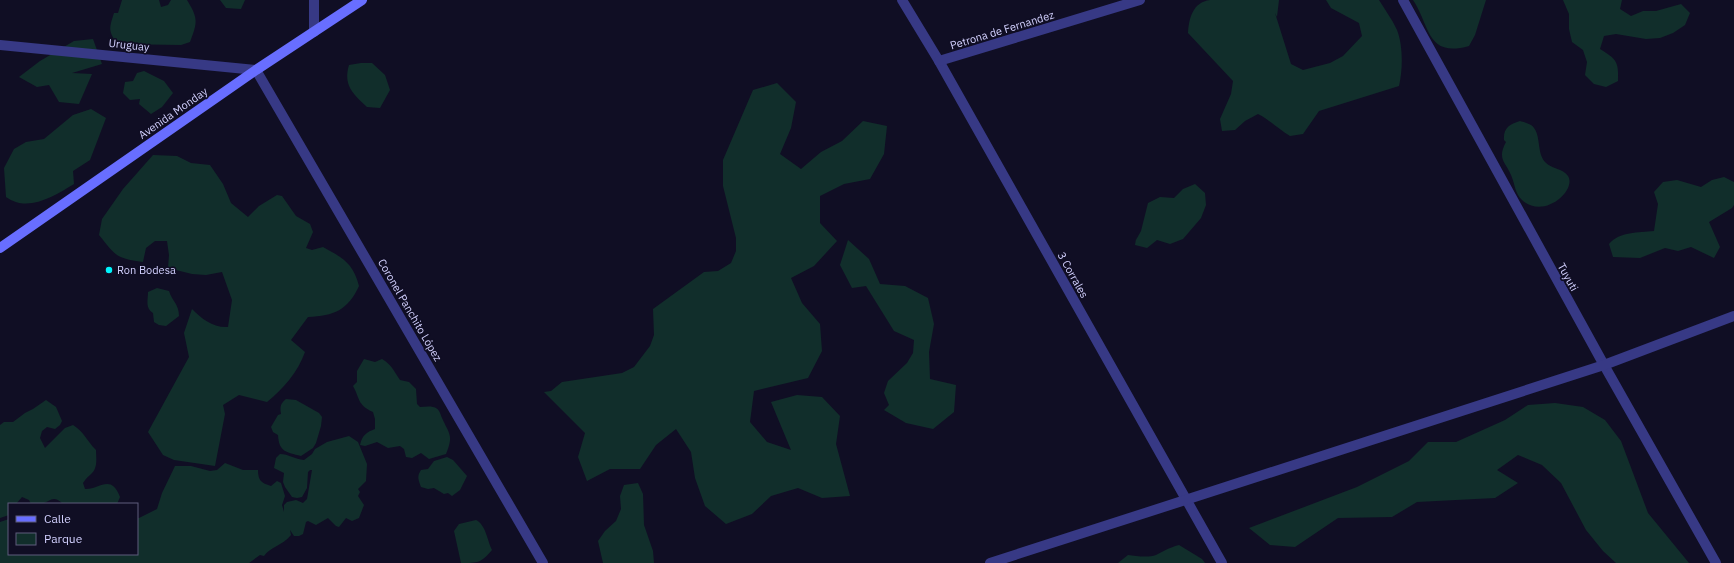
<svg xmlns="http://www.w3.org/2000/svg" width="1734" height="563" viewBox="0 0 1734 563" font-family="'IBM Plex Sans',sans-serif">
  <rect width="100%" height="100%" fill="#100e24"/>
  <!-- green -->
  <g fill="#112e2b">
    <path d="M122,0h37l2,7 7,-2 3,-5h16c11,18 11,22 3,42l-9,3 -63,-1c-10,-12 -9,-16 -4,-31h4z"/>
    <polygon points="220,0 245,0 241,9 226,8"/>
    <path d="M1210,0h69l-2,17 -2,-4 16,51 12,6 27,-7 13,-7 19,-20 -3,-13 -28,-15 -5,-8h53c6,10 13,19 18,30 6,15 6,39 2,56l-80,25 -16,23 -13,2c-12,-7 -20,-16 -32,-22l-13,7 -10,9 -13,1 -2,-12 11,-25 2,-13 -45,-48c1,-15 5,-31 22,-33z"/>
    <path d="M1413,0h73l-11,35 -6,11c-43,12 -39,-21 -56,-46z"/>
    <path d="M1563,0h59l-2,9 11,7 12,-5h13l25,-7 9,9 -5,12 -12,8 -13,5 -14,1 -30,-5 -12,2 -4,13c16,10 19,12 18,32l-12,6 -12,-3 -9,-9 2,-13 -4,-12 -11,-8 -3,-13v-15z"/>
    <polygon points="93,39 102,64 72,73 92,74 79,104 59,102 49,85 37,87 19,77 40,61 74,41"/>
    <path d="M361,63h11l13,12 5,15 -10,18 -13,-1c-14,-13 -24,-22 -18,-42z"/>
    <polygon points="144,71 164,81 173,93 162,107 151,114 139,104 140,99 130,100 123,93 125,82 133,81 137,73"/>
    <polygon points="777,83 796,102 791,128 780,154 801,169 821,152 842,141 863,121 887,126 884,154 870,179 844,184 820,196 820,223 837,241 814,266 791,278 802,303 820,324 822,351 808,378 754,391 750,422 767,442 791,450 771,402 797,395 822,397 840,416 836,444 850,496 822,498 798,488 771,496 752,514 726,524 705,506 695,478 691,452 676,429 656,445 640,469 610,469 587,481 578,457 585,433 544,392 551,391 562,382 622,373 634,367 650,346 654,335 653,309 704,272 718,271 731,263 736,251 736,238 723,186 723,160 753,90"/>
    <path d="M91,109l15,9 -16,42 -17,11 1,13c-20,12 -46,29 -68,13l-2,-29 10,-19 12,-7 18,-3 29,-24z"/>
    <path d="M1520,121c3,1 8,2 11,4 11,8 5,27 14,37 6,7 18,6 23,14 9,14 -24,44 -46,24 -7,-6 -7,-16 -11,-25 -6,-14 -14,-16 -5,-33l-2,-2c-1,-11 5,-16 16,-19z"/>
    <path d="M153,155l24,1 14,7 19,2 13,19 8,19 17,14 11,-11 18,-11 5,1 14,20 14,8 3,8 -7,16 6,2 11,-3c20,11 30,16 36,39 -11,24 -25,30 -51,31l-17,23 14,12c-7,20 -22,37 -38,50l-28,-7 -16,10 2,9 -10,52 -41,-6 -11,-5 -15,-23 41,-75 -5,-24 8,-24c10,10 21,19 36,18l4,-27 -10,-28 -16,3 -14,-1 -24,-6 1,-13 -2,-14h-12l-9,7 -3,14c-28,-4 -27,-6 -44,-27l3,-16 21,-30z"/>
    <path d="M1724,177l10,5v23l-2,3 -23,14 11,25 -6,11 -23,-11 -13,4 -13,-3 -25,10 -27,-1 -4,-13c11,-13 29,-11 45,-13l4,-27 -4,-12 9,-10 14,-2 24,7 11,-7z"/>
    <polygon points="1195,184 1205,193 1206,205 1201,218 1183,239 1170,244 1157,240 1147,248 1135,245 1137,233 1136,240 1141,231 1148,203 1160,197 1174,198 1183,189"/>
    <polygon points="848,240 869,259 880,284 905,286 928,298 934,324 929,352 930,379 956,385 954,412 933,429 906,423 884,410 889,405 884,393 888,381 907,363 913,353 914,340 894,331 866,286 852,288 840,265"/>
    <path d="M157,288l12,3c3,10 10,13 10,25l-13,10 -7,-1 -5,-3 -1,-9c-8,-5 -5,-13 -5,-21z"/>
    <path d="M364,359l11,3 7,-3c9,5 12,12 18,21l9,2 7,7 1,15 3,3c4,0 9,-1 13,0 6,1 7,6 9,11 7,16 12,17 4,36l-17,5 -8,-6 -9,5 -6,-1 -2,-8 -4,-3 -12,2 -11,-6 -12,4 -5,-1c2,-10 7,-13 15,-16v-10l-2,-7c-16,-7 -13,-14 -20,-26l4,-4v-11z"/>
    <path d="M286,399l10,1 23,13 3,4 -1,9 -5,17 -3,5 -12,8c-15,-4 -22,-4 -23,-21l-5,-3 -2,-5 7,-12 3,-1c-1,-7 -1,-10 5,-15z"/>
    <path d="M46,400l10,7 6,14 -2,4 -5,4 -8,-2 -5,4 -2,7 5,10 20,-20 8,-3c11,7 14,16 23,25 0,7 2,17 -4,23 -3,3 -6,5 -9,10l2,6c14,1 26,-16 35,8l-3,7h-54c-11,-10 -12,-2 -22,0 -3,1 -7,0 -10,0l-2,-4 -7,-3 -6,7h-7v11l-9,3v-93l4,-3h9l12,-9 8,-4z"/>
    <polygon points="1555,403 1583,407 1605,420 1621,441 1648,513 1689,563 1616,563 1603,551 1586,530 1561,483 1542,465 1518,455 1497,470 1518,483 1495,498 1417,502 1392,517 1338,518 1295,547 1270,545 1249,528 1357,487 1409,461 1428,442 1456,442 1505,420 1528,405"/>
    <path d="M349,436l9,6 9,22 -1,17 -8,8 2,3 -2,4 6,9 -5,13 -7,3 -6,-3 -7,9 -3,-1 -8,-8 -12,7 -8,-4 -2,1 -3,12 -4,2h-5l-4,-6 1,5c-9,11 -21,12 -27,21l-4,-1 -11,8h-249v-41l9,-3v35h128v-36h2l18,-9 5,-16 13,-27h16l19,5 7,-1 8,-7 18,7h15c0,10 3,13 13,16l6,-5 4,2 4,13 -3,9 2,7v-7l3,-3 9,-2 7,3 4,-4 5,-29h-2l-2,2 -1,16 -5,9 -5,1 -5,-1 -7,-10 -2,-5 1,-9 -10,-5 2,-10 4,-4c8,0 15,5 24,6l8,-6 3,-5 12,-7z"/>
    <path d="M447,457l6,3 14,16 -7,14 -8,6 -4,-3 -4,1 -10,-6 -6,1 -7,-2c-3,-8 -4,-11 0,-17l7,-1 6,-8z"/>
    <polygon points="638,483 643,494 644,525 653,551 654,563 603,563 598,541 605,531 616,521 621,509 620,496 624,485"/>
    <path d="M476,520c10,5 11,20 16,30 -11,13 -14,13 -31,13l-7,-32 5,-7z"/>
    <path d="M1179,545l23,14 3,4h-87l10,-8c8,1 20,3 28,0 10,-5 12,-7 23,-10z"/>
  </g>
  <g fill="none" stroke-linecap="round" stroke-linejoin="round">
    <!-- minor -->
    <g stroke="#373985" stroke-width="10">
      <polyline points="902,0 939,61 1222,563"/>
      <polyline points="1403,0 1604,365 1716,563"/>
      <polyline points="314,32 314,0"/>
      <polyline points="0,45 256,70 543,563"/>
      <polyline points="939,61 1140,0"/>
      <polyline points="990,563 1604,365 1734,316"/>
    </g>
    <!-- secondary -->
    <polyline stroke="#686eff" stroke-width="10" points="0,248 256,70 362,0"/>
  </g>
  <!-- markers -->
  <circle fill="#00f3fc" stroke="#100e24" stroke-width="1.5" cx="109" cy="270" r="4"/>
  <g text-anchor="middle" stroke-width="3.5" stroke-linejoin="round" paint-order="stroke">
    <!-- street labels -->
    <g font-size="11" fill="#d3d1ff" stroke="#100e24">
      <text transform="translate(1002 30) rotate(-17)" y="4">Petrona de Fernandez</text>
      <text transform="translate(129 45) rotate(6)" y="4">Uruguay</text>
      <text transform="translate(173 113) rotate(-35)" y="4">Avenida Monday</text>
      <text transform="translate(1073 275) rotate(61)" y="4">3 Corrales</text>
      <text transform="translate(1568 277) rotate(61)" y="4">Tuyuti</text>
      <text transform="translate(410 310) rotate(60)" y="4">Coronel Panchito López</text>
    </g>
    <!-- poi labels -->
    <g font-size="11" fill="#d3d1ff" stroke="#100e24" text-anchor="start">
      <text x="117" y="274">Ron Bodesa</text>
    </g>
  </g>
  <!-- legend -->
  <rect x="8" y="503" width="130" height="52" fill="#100e24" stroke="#5e5c7c"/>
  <rect x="16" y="516" width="20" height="6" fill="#686eff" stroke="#5e5c7c"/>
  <text x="44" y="523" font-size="12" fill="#d3d1ff">Calle</text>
  <rect x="16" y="533" width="20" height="12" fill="#112e2b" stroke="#5e5c7c"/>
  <text x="44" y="543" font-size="12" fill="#d3d1ff">Parque</text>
</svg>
